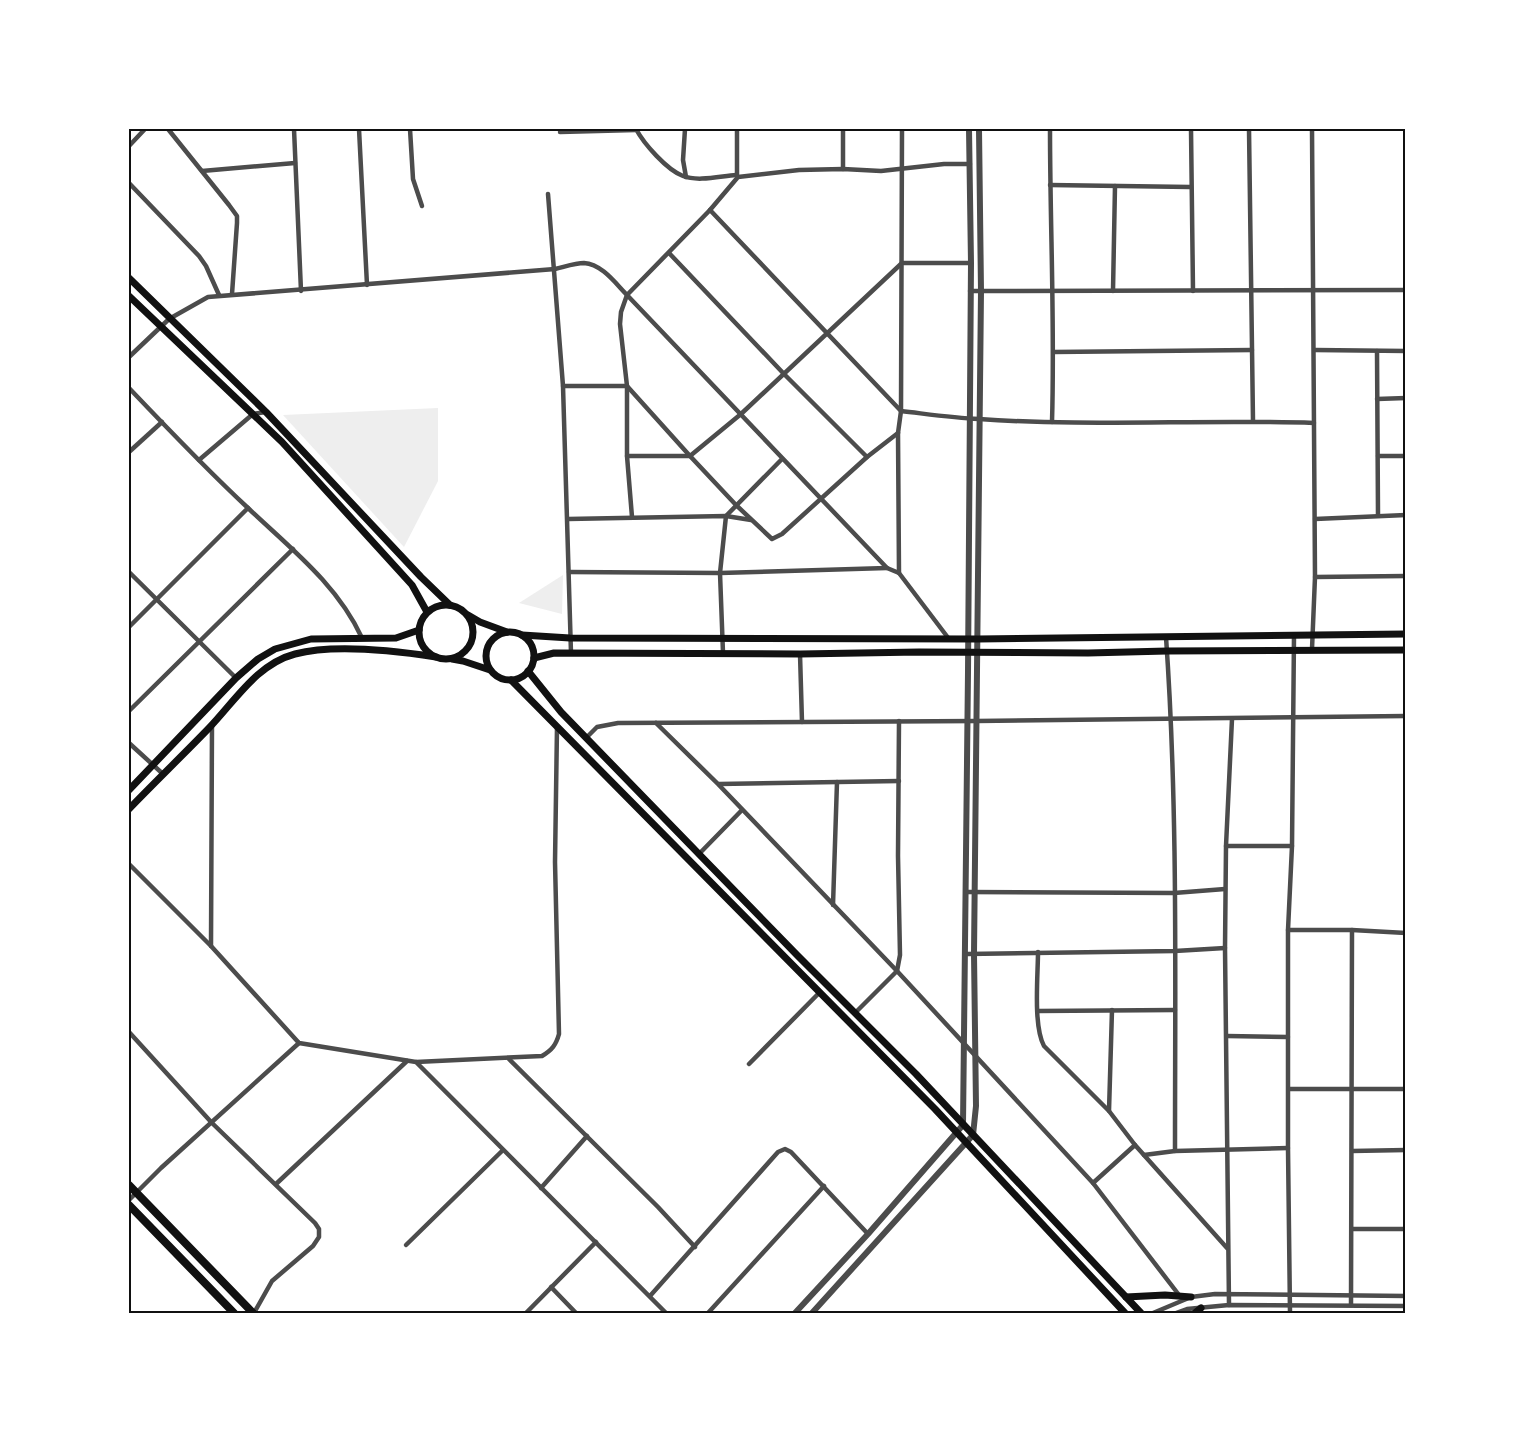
<svg xmlns="http://www.w3.org/2000/svg" width="1535" height="1442" viewBox="0 0 1535 1442" font-family="'IBM Plex Sans',sans-serif">
  <rect width="100%" height="100%" fill="#fff"/>
  <!-- green -->
  <g fill="#eee">
    <polygon points="438,408 438,481 404,547 283,415"/>
    <polygon points="563,575 562,614 519,603"/>
  </g>
  <g fill="none" stroke-linecap="round" stroke-linejoin="round">
    <!-- minor -->
    <g stroke="#4c4c4c" stroke-width="4.5">
      <polyline points="168,129 229,205 237,216 237,223 232,294"/>
      <polyline points="294,129 301,291"/>
      <polyline points="359,129 367,285"/>
      <polyline points="410,129 413,179 422,206"/>
      <path d="M636,129c8,15 31,41 47,47 15,6 38,0 53,-1"/>
      <polyline points="685,129 683,160 686,177"/>
      <polyline points="843,129 843,169"/>
      <path d="M1050,129c0,98 5,195 2,293"/>
      <polyline points="1191,129 1193,291"/>
      <polyline points="1249,129 1253,421"/>
      <polyline points="1312,129 1315,577 1312,649"/>
      <polyline points="560,132 636,130"/>
      <polyline points="129,146 145,129"/>
      <polyline points="202,171 295,163"/>
      <polyline points="737,175 737,129"/>
      <polyline points="129,183 199,256 206,266 219,295"/>
      <polyline points="1050,185 1190,187"/>
      <polyline points="548,194 563,386 571,653"/>
      <path d="M710,210l191,201c26,3 52,7 78,8 111,8 223,0 335,4"/>
      <polyline points="669,253 784,374 867,457"/>
      <polyline points="970,291 1406,290"/>
      <polyline points="1113,291 1115,186"/>
      <polyline points="1315,350 1406,351"/>
      <polyline points="1377,351 1378,515"/>
      <polyline points="1054,352 1252,350"/>
      <path d="M129,357l40,-38 39,-22 347,-28c9,-2 20,-6 29,-6 18,1 32,21 43,32l260,273 12,5 50,66"/>
      <polyline points="563,386 627,386 690,456 736,505 772,539 782,534 867,457 898,433"/>
      <path d="M129,388c39,41 78,82 119,120 42,40 89,76 114,130"/>
      <polyline points="1377,399 1406,398"/>
      <polyline points="129,452 162,422"/>
      <polyline points="627,456 690,456 741,414 902,263 971,263"/>
      <polyline points="1378,456 1406,456"/>
      <polyline points="199,460 253,414 266,412"/>
      <polyline points="632,517 627,456 627,386 620,324 621,312 627,295 710,210 738,177 799,170 843,169 881,171 944,164 970,164"/>
      <polyline points="568,519 726,516 751,520"/>
      <polyline points="1315,519 1406,515"/>
      <polyline points="129,572 236,678"/>
      <polyline points="569,572 720,573 887,568"/>
      <polyline points="899,573 898,433 901,411 902,129"/>
      <polyline points="1315,577 1406,576"/>
      <polyline points="129,627 248,508"/>
      <path d="M1166,637c12,171 9,343 9,514"/>
      <polyline points="723,653 720,573 726,516 782,459"/>
      <polyline points="800,654 802,722"/>
      <polyline points="129,711 293,549"/>
      <polyline points="656,723 718,784 897,971 1093,1183 1179,1295"/>
      <polyline points="586,738 597,727 618,723 977,721 1406,716"/>
      <polyline points="129,743 163,774"/>
      <polyline points="719,784 899,781"/>
      <polyline points="1226,846 1292,846"/>
      <polyline points="699,854 742,810"/>
      <polyline points="129,864 211,946 299,1043 416,1062 666,1313"/>
      <polyline points="967,892 1174,893 1225,889"/>
      <polyline points="833,905 837,782"/>
      <polyline points="1288,930 1352,930 1406,933"/>
      <polyline points="211,946 212,725"/>
      <path d="M1038,952c0,23 -5,74 6,94l65,65 26,34 92,103"/>
      <polyline points="967,954 1175,951 1225,948"/>
      <polyline points="1038,1011 1175,1010"/>
      <polyline points="855,1013 897,971 900,955 898,856 899,721"/>
      <polyline points="129,1032 212,1123 315,1223 319,1229 319,1237 313,1246 272,1281 254,1313"/>
      <polyline points="1227,1036 1288,1037"/>
      <polyline points="508,1058 658,1207 695,1247"/>
      <path d="M416,1062l126,-6c10,-6 14,-11 17,-22l-4,-172 2,-135"/>
      <polyline points="749,1064 820,992"/>
      <polyline points="1289,1089 1406,1089"/>
      <polyline points="1109,1111 1112,1010"/>
      <polyline points="1352,1151 1406,1150"/>
      <polyline points="1144,1155 1175,1151 1288,1148"/>
      <polyline points="1093,1183 1135,1145"/>
      <polyline points="276,1184 407,1061"/>
      <polyline points="541,1188 587,1136"/>
      <polyline points="129,1200 161,1168 299,1043"/>
      <polyline points="1352,1229 1406,1229"/>
      <polyline points="406,1245 502,1151"/>
      <polyline points="551,1287 576,1313"/>
      <polyline points="650,1296 778,1152 785,1149 791,1152 868,1234"/>
      <polyline points="1229,1305 1225,948 1226,846 1232,719"/>
      <polyline points="1351,1305 1352,930"/>
      <polyline points="526,1313 596,1242"/>
      <polyline points="708,1313 824,1186"/>
      <polyline points="1153,1313 1191,1297 1215,1294 1406,1296"/>
      <polyline points="1176,1313 1187,1309 1229,1305 1406,1306"/>
      <polyline points="1290,1313 1288,1148 1288,930 1292,846 1294,635"/>
    </g>
    <!-- tertiary -->
    <g stroke="#4c4c4c" stroke-width="6">
      <polyline points="795,1313 868,1234 963,1125 968,672 971,263 969,129"/>
      <polyline points="812,1313 973,1135 976,1106 974,954 981,291 979,129"/>
    </g>
    <!-- secondary -->
    <g stroke="#111" stroke-width="7">
      <polyline points="129,278 266,412 421,577 450,605"/>
      <polyline points="129,296 282,442 412,585 427,612"/>
      <circle cx="446" cy="632" r="27"/>
      <polyline points="468,615 480,622 507,632"/>
      <circle cx="510" cy="656" r="24"/>
      <polyline points="522,635 570,638 978,639 1406,634"/>
      <polyline points="534,658 554,653 800,654 919,652 1088,653 1167,651 1406,650"/>
      <polyline points="452,659 463,661 490,670"/>
      <polyline points="528,671 561,712 797,955 916,1074 1141,1313"/>
      <polyline points="511,680 935,1109 1125,1313"/>
      <polyline points="129,790 236,678 258,659 275,649 311,639 396,638 419,630"/>
      <path d="M129,809c26,-27 54,-54 80,-81 26,-27 48,-64 86,-74 38,-10 102,-3 141,3"/>
      <polyline points="1126,1297 1165,1295 1191,1297"/>
      <polyline points="1195,1313 1201,1308"/>
    </g>
    <!-- trunk -->
    <g stroke="#111" stroke-width="8">
      <polyline points="129,1185 253,1313"/>
      <polyline points="129,1205 234,1313"/>
    </g>
  </g>
  <!-- border -->
  <rect width="1535" height="1442" fill="none" stroke="#ffffff" stroke-width="261"/>
  <rect x="130" y="130" width="1274" height="1182" fill="none" stroke="#111" stroke-width="2"/>
</svg>
